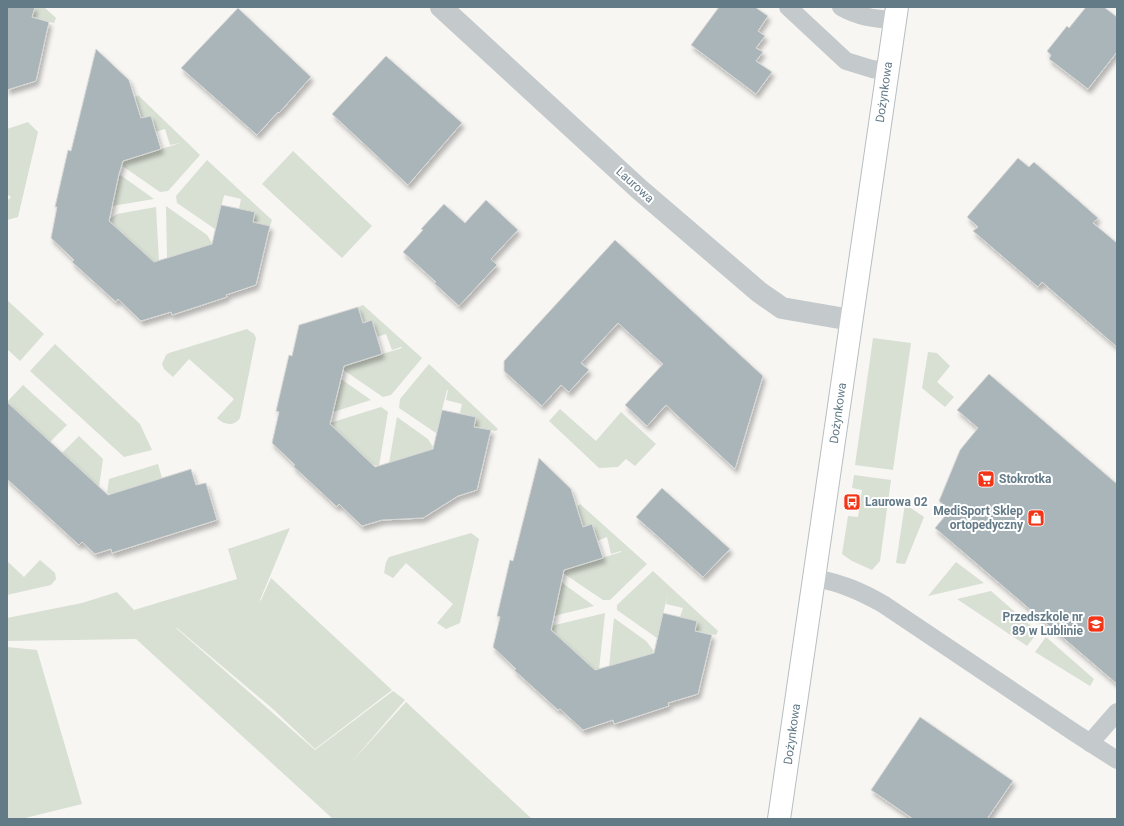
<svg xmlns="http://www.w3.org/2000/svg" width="1124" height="826" viewBox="0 0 1124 826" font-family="Roboto,sans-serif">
  <defs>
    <filter id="shadow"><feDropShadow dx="2.5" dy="4.5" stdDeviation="2" flood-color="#0004"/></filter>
  </defs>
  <rect width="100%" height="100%" fill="#f7f6f3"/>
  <!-- green -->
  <g fill="#d8dfd3">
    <polygon points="30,7 44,7 56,18 54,23 32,17 35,8"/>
    <polygon points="138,95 200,155 168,191 160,192 121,165 124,161 180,143 170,145 165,129 155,132 151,116 141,118 135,98"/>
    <polygon points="28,122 38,132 18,217 7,220 7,201 11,197 7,194 7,129"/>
    <polygon points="293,151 372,226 342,258 262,184"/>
    <polygon points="207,160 272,220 270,226 253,222 239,209 241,199 224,195 227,185 215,229 177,203 176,196"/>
    <polygon points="119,174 154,199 112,206"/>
    <polygon points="166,206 207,235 212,243 210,245 167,258"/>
    <polygon points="156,207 159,261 153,262 110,222 109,219 117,214"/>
    <polygon points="7,300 44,334 20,361 7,349"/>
    <polygon points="363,305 422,358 391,395 383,397 342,369 346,365 402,348 401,347 392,350 386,334 377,337 363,323 358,307"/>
    <path d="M247,329l7,5 2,4 -16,80c-6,9 -16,7 -23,0l17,-19 -45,-40 -16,18 -9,-8 -2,-5 4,-9 3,-2z"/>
    <polygon points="873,338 911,343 893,470 855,465"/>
    <polygon points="55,344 140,424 152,450 124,457 30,371"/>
    <polygon points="928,352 937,353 950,366 937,382 954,397 945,407 922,388"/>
    <polygon points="429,364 498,429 496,431 474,427 476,417 460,413 462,404 446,400 448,390 447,390 436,433 399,408 400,399"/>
    <polygon points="341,379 371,400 333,412"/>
    <polygon points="23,385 67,425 50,442 7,402"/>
    <polygon points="381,407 388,412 379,466 374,465 332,427 330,423"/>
    <polygon points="560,409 596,441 621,412 656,444 635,466 626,459 618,467 599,468 549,421"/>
    <polygon points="397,417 428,439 433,447 431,450 389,463"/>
    <polygon points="79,436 103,459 99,487 62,453"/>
    <polygon points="158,464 162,478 111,494 107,493 109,479"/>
    <polygon points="854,475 891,480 880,561 872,570 852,561 842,554 848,516 858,517 862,490 852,488"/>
    <polygon points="580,504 647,564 610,600 603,600 563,573 566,569 621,552 621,551 611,554 607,537 597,541 592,524 583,527 577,507"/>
    <polygon points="905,504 924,517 905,564 896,563"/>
    <polygon points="290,528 260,600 258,601 261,600 271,578 392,690 315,749 273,709 177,628 176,628 315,750 393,691 405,700 348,766 406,702 532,819 333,819 136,639 7,641 7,618 82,603 117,592 134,610 237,579 228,549"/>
    <polygon points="471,533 479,539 460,623 446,629 437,623 453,604 406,563 393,578 384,573 386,562 389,557"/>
    <polygon points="40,560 55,573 56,579 51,585 7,595 7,561 24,577"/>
    <polygon points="956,562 984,583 928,596"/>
    <polygon points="653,571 718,631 716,635 695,631 697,621 680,617 683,608 666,604 668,594 657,638 617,610 617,605"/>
    <polygon points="561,582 594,606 554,616"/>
    <polygon points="991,591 1038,632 1027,646 957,599"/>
    <polygon points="605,613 599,670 594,669 552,631 551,626"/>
    <polygon points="614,618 646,641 654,651 652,654 609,667"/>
    <polygon points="1046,637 1094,679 1090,686 1035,652"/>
    <polygon points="7,647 37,650 82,804 21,819 7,819"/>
  </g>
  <!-- building -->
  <g fill="#aab5b9" stroke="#d8d8d5" filter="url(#shadow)">
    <polygon points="7,7 35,7 32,17 49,22 36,81 7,90"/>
    <polygon points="719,7 755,7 768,16 758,31 765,36 756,48 763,52 756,61 772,72 756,94 691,45"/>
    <polygon points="1086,7 1104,7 1117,17 1117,52 1088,89 1049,59 1051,55 1047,51 1067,26 1069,28"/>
    <polygon points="238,8 311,77 279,113 278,112 257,135 181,68"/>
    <polygon points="96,49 129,80 141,118 151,116 161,149 123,161 119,174 109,221 154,262 212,244 221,205 255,212 253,222 270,226 256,285 226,295 227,297 172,315 171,312 141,321 118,299 116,302 72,262 74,260 51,238 57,207 55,207 68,150 71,151"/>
    <polygon points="386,56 462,123 408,185 332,114"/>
    <polygon points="1018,158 1029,167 1034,162 1080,202 1098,218 1093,223 1117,243 1117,347 1042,282 1038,287 973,231 978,227 967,217"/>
    <polygon points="486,200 518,230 491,259 497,265 459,306 434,283 436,282 403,252 423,230 421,229 444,204 465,223"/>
    <polygon points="615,240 763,376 735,469 666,405 647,426 625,405 663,364 618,323 581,363 589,370 569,392 561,385 542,406 504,371 504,361"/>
    <polygon points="358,307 363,323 372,320 382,354 344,366 330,424 375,467 433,449 442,410 476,417 474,427 491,430 477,490 458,496 423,518 382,520 362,526 339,504 337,507 293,466 295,465 272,443 279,412 276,411 289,355 292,356 299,325"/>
    <polygon points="989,374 1117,484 1117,684 935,528 950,510 939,501 960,450 978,428 957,410"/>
    <polygon points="7,402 108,495 191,469 196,485 206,483 217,520 112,553 111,549 95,554 82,542 79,545 7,479"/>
    <polygon points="539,458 571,489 583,527 592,524 603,558 564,570 551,630 595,670 654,653 663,613 697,621 695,631 712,635 698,694 668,703 669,706 614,724 613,720 583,730 560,709 558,710 514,670 516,669 493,647 500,617 497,616 510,560 513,561"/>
    <polygon points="662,488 730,549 703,577 636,517"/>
    <polygon points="920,717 1013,781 987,819 913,819 871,790"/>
  </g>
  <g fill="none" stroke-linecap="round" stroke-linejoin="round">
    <!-- secondary casing -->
    <g stroke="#b8bec2" stroke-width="24">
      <polyline id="secondary" points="779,819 897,7"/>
    </g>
    <!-- lane -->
    <g stroke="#c4c9cc" stroke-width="18">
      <polyline points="788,7 846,61 872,69 887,71"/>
      <path d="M841,7c17,10 34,12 54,13"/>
      <path d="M815,578c26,5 45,13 68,26l192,129 42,27"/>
      <polyline points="1090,743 1117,712"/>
    </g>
    <!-- street -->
    <polyline stroke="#c4c9cc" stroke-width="22" points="441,7 639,189 759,292 782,308 851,320"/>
    <!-- secondary -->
    <use href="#secondary" stroke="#fff" stroke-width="22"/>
  </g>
  <!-- icons -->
  <defs>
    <g id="supermarket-square" transform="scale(0.9)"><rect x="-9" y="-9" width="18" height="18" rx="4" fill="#f33417" stroke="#fff"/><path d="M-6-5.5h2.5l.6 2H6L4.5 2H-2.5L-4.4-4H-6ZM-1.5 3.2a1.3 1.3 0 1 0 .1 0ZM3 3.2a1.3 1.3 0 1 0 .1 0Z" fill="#fff"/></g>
    <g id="bus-square" transform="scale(0.9)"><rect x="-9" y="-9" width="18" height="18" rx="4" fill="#f33417" stroke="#fff"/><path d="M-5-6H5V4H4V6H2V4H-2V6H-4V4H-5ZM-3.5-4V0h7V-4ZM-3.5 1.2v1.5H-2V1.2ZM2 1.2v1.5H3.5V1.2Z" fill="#fff"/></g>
    <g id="shop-square" transform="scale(0.9)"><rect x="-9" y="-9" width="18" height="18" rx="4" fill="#f33417" stroke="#fff"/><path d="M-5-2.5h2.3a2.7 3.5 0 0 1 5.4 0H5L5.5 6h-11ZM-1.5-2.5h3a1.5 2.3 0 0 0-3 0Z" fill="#fff"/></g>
    <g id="school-square" transform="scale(0.9)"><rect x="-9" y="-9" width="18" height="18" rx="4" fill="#f33417" stroke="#fff"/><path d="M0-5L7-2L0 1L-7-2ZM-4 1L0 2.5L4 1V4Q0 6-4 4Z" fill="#fff"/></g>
  </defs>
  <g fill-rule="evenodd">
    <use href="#supermarket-square" x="986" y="479"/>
    <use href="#bus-square" x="852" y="502"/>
    <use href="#shop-square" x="1036" y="518"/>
    <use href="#school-square" x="1096" y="624"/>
  </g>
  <g text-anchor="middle" stroke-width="4" stroke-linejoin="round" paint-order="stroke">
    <!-- street labels -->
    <g font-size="12" fill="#637a87" stroke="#fff">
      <text transform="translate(884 92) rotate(-82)" y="4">Dożynkowa</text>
      <text transform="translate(635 185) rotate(42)" y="4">Laurowa</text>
      <text transform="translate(838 413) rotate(-82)" y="4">Dożynkowa</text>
      <text transform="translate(792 734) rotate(-82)" y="4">Dożynkowa</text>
    </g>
    <!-- poi labels -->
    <g font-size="12" font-weight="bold" fill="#637a87" stroke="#fff" text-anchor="start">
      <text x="999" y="483">Stokrotka</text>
      <text x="865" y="506">Laurowa 02</text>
      <text x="1023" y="515" text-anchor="end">MediSport Sklep<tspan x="1023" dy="14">ortopedyczny</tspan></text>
      <text x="1083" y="621" text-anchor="end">Przedszkole nr<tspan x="1083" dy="14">89 w Lublinie</tspan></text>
    </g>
  </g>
  <!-- border -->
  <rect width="1124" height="826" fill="none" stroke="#637a87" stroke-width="16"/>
</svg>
